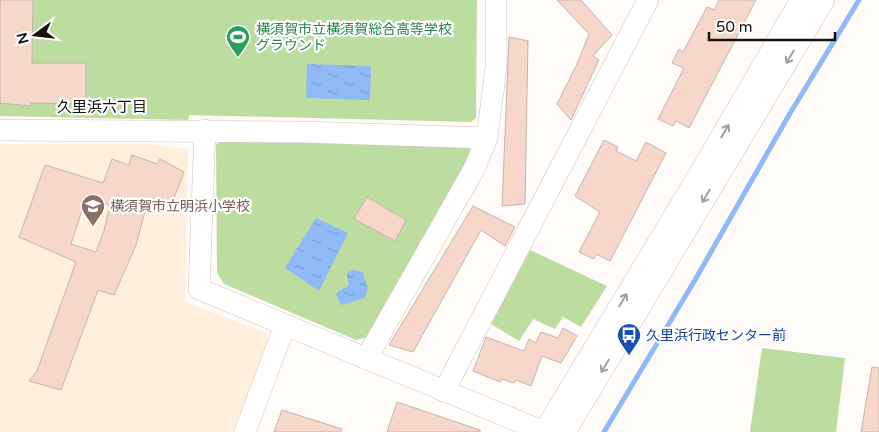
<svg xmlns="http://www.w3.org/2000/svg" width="879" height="432" viewBox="0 0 879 432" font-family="'Varela Round','Noto Sans JP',sans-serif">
  <defs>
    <pattern id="water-ripples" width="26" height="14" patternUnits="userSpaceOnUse" patternTransform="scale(1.25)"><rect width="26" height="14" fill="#8fb9f7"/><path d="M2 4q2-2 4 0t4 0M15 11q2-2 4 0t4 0" fill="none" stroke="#7b9ed3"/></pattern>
  </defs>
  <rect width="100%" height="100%" fill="#fefbf9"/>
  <!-- education -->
  <polygon fill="#ffefdc" points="0,144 144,144 185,149 188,152 185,302 266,333 268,341 234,432 0,432"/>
  <!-- green -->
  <g fill="#bcdd9f">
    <polygon points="0,0 477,0 476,118 471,122 189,115 188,120 0,116"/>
    <polygon points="224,138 466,143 472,154 368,337 356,340 224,284 217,272 216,145"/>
    <polygon points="530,250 607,286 581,327 563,317 555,329 533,319 519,341 491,324"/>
    <polygon points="762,348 845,358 836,432 750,432"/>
  </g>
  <!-- water -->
  <g fill="url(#water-ripples)">
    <polygon points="307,64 371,66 370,100 306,98"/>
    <polygon points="316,218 348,233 319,291 285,268"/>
    <path d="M354,270l8,2 6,16 -3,10 -24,7 -5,-11c4,-5 10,-5 13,-10l-2,-8 1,-4z"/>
  </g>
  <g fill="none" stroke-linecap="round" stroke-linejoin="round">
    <!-- stream -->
    <polyline stroke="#8fb9f7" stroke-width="5" points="604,432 695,280 789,115 859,0"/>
  </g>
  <!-- building -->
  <g fill="#f6d7c9" stroke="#c3b5ae" fill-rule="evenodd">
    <polygon points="0,0 33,0 32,63 86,63 86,104 31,103 31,106 0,103"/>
    <polygon points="557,0 581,0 612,35 593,56 599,60 571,120 557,104 577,64 589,34"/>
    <polygon points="719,0 756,0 689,128 676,121 673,126 658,119 684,68 672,63 679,49 683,52 707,7 714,10"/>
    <polygon points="509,37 528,41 525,204 502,206"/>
    <polygon points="604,140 618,147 616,151 636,161 646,142 666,153 610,261 596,254 594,259 579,252 600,212 575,196"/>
    <path d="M132,155l25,9 3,-5 24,13 -13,34 -23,-6 -12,45 -22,50 -16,-5 -37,100 -32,-9 8,-10 39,-109 -57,-25 26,-72 58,18 9,-24 17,6zM86,198l24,7 -6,26 -8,21 -25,-8z"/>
    <polygon points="367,197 406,220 395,241 354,219"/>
    <polygon points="473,206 515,227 505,246 481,230 413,352 389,345"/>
    <polygon points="563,328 577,336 561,363 542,356 531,386 516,380 514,383 502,379 500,382 473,371 486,337 524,351 529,339 536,343 541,332 558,338"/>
    <polygon points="872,367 879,368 879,432 861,432"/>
    <polygon points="397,402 480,430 480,432 387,432"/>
    <polygon points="282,410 342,429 341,432 274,432"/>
  </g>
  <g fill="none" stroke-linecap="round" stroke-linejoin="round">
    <!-- minor casing -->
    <g stroke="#d0c2bb" stroke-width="22">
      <g id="minor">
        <polyline points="0,130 303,132 487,138"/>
        <polyline points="205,130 199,289 544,432"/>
        <polyline points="366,359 474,169 487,138 496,68 496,0"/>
        <polyline points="444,391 648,0"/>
        <polyline points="245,432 285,325"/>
        <polyline points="544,432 706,163 801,0"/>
        <polyline points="565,432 824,0"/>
      </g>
    </g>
    <!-- minor -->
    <use href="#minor" stroke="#fff" stroke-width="21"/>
  </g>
  <!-- one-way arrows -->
  <defs><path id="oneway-shaft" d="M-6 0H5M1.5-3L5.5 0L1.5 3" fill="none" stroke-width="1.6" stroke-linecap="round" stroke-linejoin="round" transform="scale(1.25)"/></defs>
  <g stroke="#a2a09f">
    <use href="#oneway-shaft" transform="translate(790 57) rotate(121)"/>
    <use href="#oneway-shaft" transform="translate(725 131) rotate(-60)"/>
    <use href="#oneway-shaft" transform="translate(706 196) rotate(121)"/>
    <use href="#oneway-shaft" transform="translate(623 300) rotate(-59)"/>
    <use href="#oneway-shaft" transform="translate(605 366) rotate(121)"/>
  </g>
  <!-- icons -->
  <defs>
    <g id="stadium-pin" transform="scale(1.25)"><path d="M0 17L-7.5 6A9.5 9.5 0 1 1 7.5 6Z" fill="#2e9e5b" stroke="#fff"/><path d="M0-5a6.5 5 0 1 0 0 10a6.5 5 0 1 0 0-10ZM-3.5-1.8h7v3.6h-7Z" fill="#fff"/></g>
    <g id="school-pin" transform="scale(1.25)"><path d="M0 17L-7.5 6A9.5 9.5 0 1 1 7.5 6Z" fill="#8d6e63" stroke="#fff"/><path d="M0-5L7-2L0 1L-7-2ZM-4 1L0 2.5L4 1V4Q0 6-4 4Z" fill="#fff"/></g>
    <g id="bus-pin" transform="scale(1.25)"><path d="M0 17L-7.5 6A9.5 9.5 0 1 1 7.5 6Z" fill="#1a4fb4" stroke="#fff"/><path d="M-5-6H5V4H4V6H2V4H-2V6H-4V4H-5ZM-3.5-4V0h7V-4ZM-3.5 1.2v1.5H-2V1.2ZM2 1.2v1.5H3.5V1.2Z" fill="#fff"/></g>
  </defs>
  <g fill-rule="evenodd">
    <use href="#stadium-pin" x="238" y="37"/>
    <use href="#school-pin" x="93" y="206"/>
    <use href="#bus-pin" x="629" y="335"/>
  </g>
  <g text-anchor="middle" stroke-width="4.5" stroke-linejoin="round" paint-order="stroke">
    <!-- leisure labels -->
    <g font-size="14" fill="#27864d" stroke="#fff" text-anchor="start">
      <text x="256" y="34">横須賀市立横須賀総合高等学校<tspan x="256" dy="16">グラウンド</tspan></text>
    </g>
    <!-- education labels -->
    <g font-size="14" fill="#785e54" stroke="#fff" text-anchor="start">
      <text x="110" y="211">横須賀市立明浜小学校</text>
    </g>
    <!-- transit labels -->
    <g font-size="14" fill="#164399" stroke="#fff" text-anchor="start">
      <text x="646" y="340">久里浜行政センター前</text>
    </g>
    <!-- neighbourhood labels -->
    <g font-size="15" fill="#16120f" stroke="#fff">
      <text x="102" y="112">久里浜六丁目</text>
    </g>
  </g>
  <!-- north arrow -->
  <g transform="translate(35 35) rotate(255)" stroke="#ffffff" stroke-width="4" paint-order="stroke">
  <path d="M0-4L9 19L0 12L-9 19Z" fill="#16120f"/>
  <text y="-8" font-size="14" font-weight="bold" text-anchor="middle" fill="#16120f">N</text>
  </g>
  <!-- scale -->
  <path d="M709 32v8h126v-8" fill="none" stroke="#16120f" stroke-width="2.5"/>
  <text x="716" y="32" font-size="15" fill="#16120f" stroke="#ffffff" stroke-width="4" paint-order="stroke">50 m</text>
</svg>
